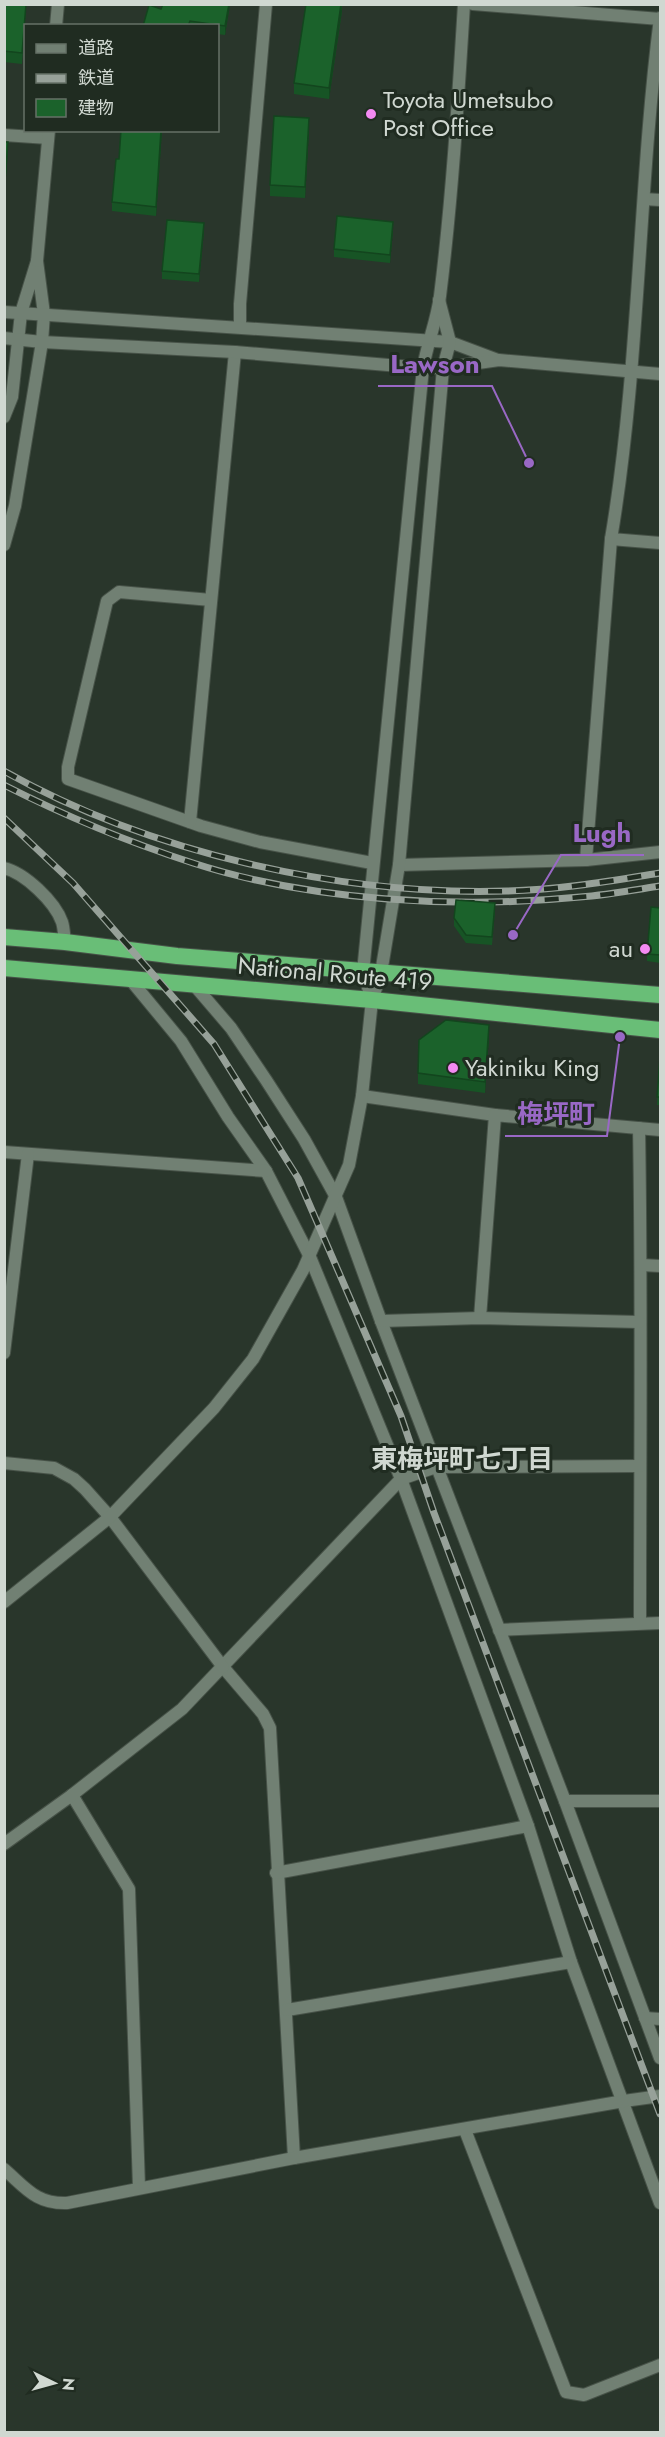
<svg xmlns="http://www.w3.org/2000/svg" width="665" height="2437" viewBox="0 0 665 2437" font-family="Jost,'Noto Sans JP',sans-serif">
  <rect width="100%" height="100%" fill="#29362b"/>
  <g fill="none" stroke-linecap="round" stroke-linejoin="round">
    <!-- minor casing -->
    <g stroke="#475248" stroke-width="14">
      <g id="minor">
        <polyline points="473,4 660,19"/>
        <polyline points="4,135 48,138"/>
        <polyline points="644,199 660,200"/>
        <polyline points="240,326 240,304 266,4"/>
        <polyline points="4,417 12,397 21,313 37,261 44,314 42,342 15,506 4,545"/>
        <polyline points="611,539 660,543"/>
        <polyline points="211,600 119,592 107,601 68,767 68,779 201,826 260,842 372,863"/>
        <polyline points="190,822 235,352"/>
        <path d="M586,860l25,-321c29,-172 27,-348 49,-521"/>
        <polyline points="399,865 586,860 660,852"/>
        <path d="M4,868c21,5 51,34 58,54 2,6 2,14 3,20"/>
        <polyline points="129,978 181,1041 228,1117 266,1171 310,1257 401,1479 528,1826 571,1962 660,2203"/>
        <polyline points="195,986 231,1028 266,1080 304,1139 336,1197 381,1321 565,1801 660,2058"/>
        <polyline points="362,1096 495,1115"/>
        <path d="M639,1128c3,165 1,330 1,495"/>
        <polyline points="4,1152 266,1171"/>
        <polyline points="642,1265 660,1266"/>
        <polyline points="480,1318 495,1115 660,1130"/>
        <polyline points="381,1321 480,1318 639,1322"/>
        <polyline points="4,1353 28,1154"/>
        <polyline points="499,1630 660,1623"/>
        <polyline points="223,1667 263,1714 270,1728 294,2158"/>
        <polyline points="72,1795 129,1889 139,2187"/>
        <polyline points="565,1801 660,1801"/>
        <polyline points="4,1844 72,1795 182,1709 401,1479 436,1467 640,1466"/>
        <polyline points="276,1873 528,1826"/>
        <polyline points="287,2010 571,1962"/>
        <polyline points="645,2018 660,2019"/>
        <polyline points="624,2101 660,2096"/>
        <polyline points="465,2130 566,2392 584,2395 660,2365"/>
      </g>
    </g>
    <!-- tertiary casing -->
    <g stroke="#475248" stroke-width="14">
      <g id="tertiary">
        <polyline points="56,26 58,4"/>
        <polyline points="37,261 49,130"/>
        <polyline points="4,312 450,342 498,360"/>
        <polyline points="4,338 42,342 235,352 423,368 443,368 499,360 660,374"/>
        <path d="M372,1000l-9,-28 60,-604c4,-24 14,-48 17,-72 12,-96 18,-194 24,-292"/>
        <polyline points="4,1463 54,1468 74,1479 85,1489 110,1517 223,1667"/>
        <polyline points="4,1602 110,1517 214,1408 253,1359 303,1270 349,1165 362,1096 372,1000 381,973 399,865 443,368 450,342 439,300"/>
        <path d="M4,2169c22,19 32,35 63,34l227,-45 330,-57"/>
      </g>
    </g>
    <!-- trunk casing -->
    <g stroke="#475248" stroke-width="18">
      <g id="trunk">
        <polyline points="4,937 65,942 177,956 660,995"/>
        <polyline points="4,968 372,1000 660,1030"/>
      </g>
    </g>
    <!-- minor -->
    <use href="#minor" stroke="#718073" stroke-width="12"/>
    <!-- tertiary -->
    <use href="#tertiary" stroke="#718073" stroke-width="12"/>
    <!-- trunk -->
    <use href="#trunk" stroke="#69be77" stroke-width="16"/>
    <!-- rail casing -->
    <g stroke="#97a199" stroke-width="7">
      <g id="rail">
        <path d="M4,771c146,82 337,125 503,120 52,-1 103,-10 153,-18"/>
        <path d="M4,785c61,31 124,57 189,78 117,38 264,46 387,34 27,-2 54,-7 80,-11"/>
        <polyline points="4,818 73,883 214,1044 298,1178 401,1416 434,1513 660,2114"/>
      </g>
    </g>
    <!-- rail -->
    <use href="#rail" stroke="#202c21" stroke-width="4.5" stroke-dasharray="14" stroke-linecap="butt"/>
  </g>
  <!-- wall -->
  <g fill="#175425">
    <polygon points="4,4 26,4 22,64 4,62"/>
    <polygon points="230,4 225,35 218,34 218,26 143,26 161,9"/>
    <polygon points="342,4 342,11 329,99 294,94 294,83"/>
    <polygon points="309,129 305,198 270,196 270,185"/>
    <polygon points="162,130 156,216 112,211 112,202"/>
    <polygon points="393,230 390,263 334,257 334,249"/>
    <polygon points="204,231 199,282 162,279 162,271"/>
    <polygon points="660,908 660,963 647,961 647,954"/>
    <polygon points="495,911 492,945 466,943 454,926 454,918"/>
    <polygon points="489,1036 485,1093 418,1084 418,1073"/>
    <polygon points="660,1058 660,1105 657,1105"/>
  </g>
  <!-- shaded-wall -->
  <g fill="#13451e">
    <polygon points="229,4 230,5 225,35 225,26"/>
    <polygon points="341,4 342,11 329,99 329,88"/>
    <polygon points="309,118 309,129 305,198 305,187"/>
    <polygon points="161,130 162,130 156,216 156,207"/>
    <polygon points="8,142 8,152 4,201 4,191"/>
    <polygon points="393,222 393,230 390,263 390,255"/>
    <polygon points="204,223 204,231 199,282 199,274"/>
    <polygon points="489,1025 489,1036 485,1093 485,1082"/>
  </g>
  <!-- building -->
  <g fill="#1b622b" stroke="#13451e" stroke-width="1.5">
    <polygon points="4,4 26,4 22,53 4,51"/>
    <polygon points="163,4 229,4 225,26 190,21 188,26 143,26 149,5 161,9"/>
    <polygon points="306,4 341,4 329,88 294,83"/>
    <polygon points="274,116 309,118 305,187 270,185"/>
    <polygon points="121,130 161,130 156,207 112,202 116,159 119,159"/>
    <polygon points="4,142 8,142 4,191"/>
    <polygon points="337,216 393,222 390,255 334,249"/>
    <polygon points="167,220 204,223 199,274 162,271"/>
    <polygon points="456,900 495,903 492,937 466,935 454,918"/>
    <polygon points="651,907 660,908 660,955 647,954"/>
    <polygon points="446,1020 489,1025 485,1082 418,1073 419,1040"/>
    <polygon points="660,1058 660,1097 657,1097"/>
  </g>
  <!-- markers -->
  <g fill="#f38af2" stroke="#202c21" stroke-width="2">
    <circle cx="371" cy="114" r="6"/>
    <circle cx="645" cy="949" r="6"/>
    <circle cx="453" cy="1068" r="6"/>
  </g>
  <g text-anchor="middle" stroke-width="6" stroke-linejoin="round" paint-order="stroke">
    <!-- poi labels -->
    <g font-size="24" fill="#d0d8d1" stroke="#202c21" text-anchor="start">
      <text x="383" y="108">Toyota Umetsubo<tspan x="383" dy="28">Post Office</tspan></text>
      <text x="633" y="957" text-anchor="end">au</text>
      <text x="465" y="1076">Yakiniku King</text>
    </g>
    <!-- street labels -->
    <g font-size="24" fill="#d0d8d1" stroke="#202c21">
      <text transform="translate(335 974) rotate(5)" y="8">National Route 419</text>
    </g>
    <!-- neighbourhood labels -->
    <g font-size="26" font-weight="bold" fill="#d0d8d1" stroke="#202c21">
      <text x="462" y="1468">東梅坪町七丁目</text>
    </g>
  </g>
  <!-- callouts -->
  <path fill="none" stroke="#9968c5" stroke-width="2" d="M529 463L492 386H378M513 935L561 855H644M620 1037L607 1136H505"/>
  <g fill="#9968c5" stroke="#202c21" stroke-width="2">
    <circle cx="529" cy="463" r="6"/>
    <circle cx="513" cy="935" r="6"/>
    <circle cx="620" cy="1037" r="6"/>
  </g>
  <g font-size="26" text-anchor="middle" font-weight="bold" fill="#9968c5" stroke="#202c21" stroke-width="6" stroke-linejoin="round" paint-order="stroke">
    <text x="435" y="373">Lawson</text>
    <text x="602" y="842">Lugh</text>
    <text x="556" y="1123">梅坪町</text>
  </g>
  <!-- border -->
  <rect width="665" height="2437" fill="none" stroke="#d0d8d1" stroke-width="12"/>
  <!-- legend -->
  <rect x="24" y="24" width="195" height="108" fill="#202c21" stroke="#667167" stroke-width="1.5"/>
  <rect x="36" y="44" width="30" height="9" fill="#718073" stroke="#667167" stroke-width="1.5"/>
  <text x="78" y="54" font-size="18" fill="#d0d8d1">道路</text>
  <rect x="36" y="74" width="30" height="9" fill="#97a199" stroke="#667167" stroke-width="1.5"/>
  <text x="78" y="84" font-size="18" fill="#d0d8d1">鉄道</text>
  <rect x="36" y="99" width="30" height="18" fill="#1b622b" stroke="#667167" stroke-width="1.5"/>
  <text x="78" y="114" font-size="18" fill="#d0d8d1">建物</text>
  <!-- north arrow -->
  <g transform="translate(54 2383) rotate(95)" stroke="#202c21" stroke-width="4.5" paint-order="stroke">
  <path d="M0-4.5L10 22L0 15L-10 22Z" fill="#d0d8d1"/>
  <text y="-9" font-size="16" font-weight="bold" text-anchor="middle" fill="#d0d8d1">N</text>
  </g>
</svg>
